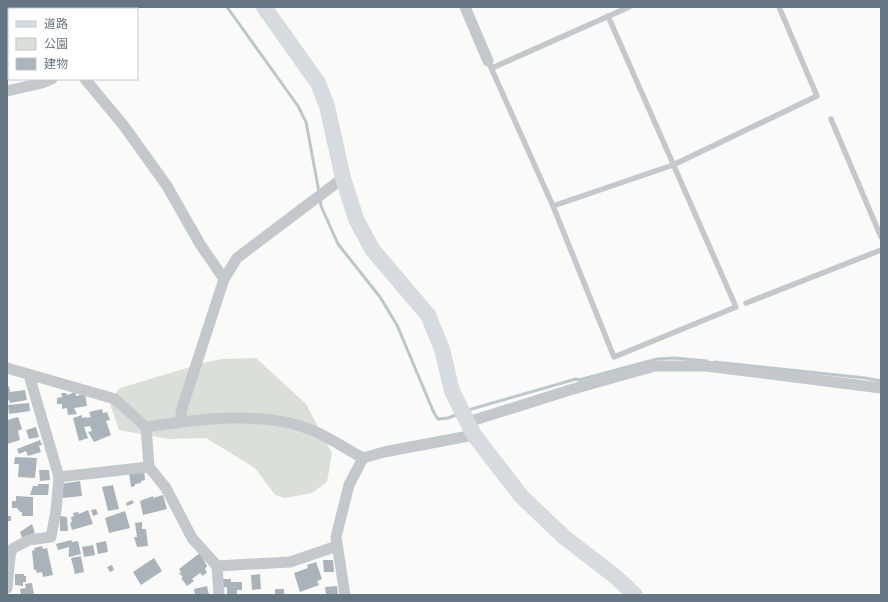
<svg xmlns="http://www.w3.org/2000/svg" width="888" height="602" viewBox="0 0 888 602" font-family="Rubik,'Noto Sans JP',sans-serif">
  <rect width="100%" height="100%" fill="#fafaf8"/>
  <!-- green -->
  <polygon fill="#dadfd7" points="256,358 306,404 332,453 327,482 312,493 285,498 275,495 255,468 206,438 169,439 119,430 109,401 120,388 207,362 222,359"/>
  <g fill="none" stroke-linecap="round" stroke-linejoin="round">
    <!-- stream -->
    <g stroke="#bbc7cb" stroke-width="3">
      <polyline points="227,7 298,106 306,122 319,192"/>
      <polyline points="320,198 321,206 338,244 380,297 397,325 434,413 438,419 448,418 459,414"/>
      <polyline points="714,362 865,378 881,381"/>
      <polyline points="468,410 576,379 579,380 657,359 675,358 707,361"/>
    </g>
  </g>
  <!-- building -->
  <g fill="#aab3b9">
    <polygon points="9,386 10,392 25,390 27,400 10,403 9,400 7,401 7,387"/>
    <polygon points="75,392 76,396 85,394 87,406 74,408 77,414 68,415 67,408 62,409 62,404 57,404 57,398 62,397 61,393 66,393 67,395"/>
    <polygon points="29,403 30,411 9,414 8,405"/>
    <polygon points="102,409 103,413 107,412 110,420 106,421 111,435 94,442 88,432 92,431 90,426 84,427 88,438 79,441 73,418 82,415 82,418 87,417 87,418 91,417 89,412"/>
    <polygon points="18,417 22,429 18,431 20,440 7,444 7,420"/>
    <polygon points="36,427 39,437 29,439 26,430"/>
    <polygon points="40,440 42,445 39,446 41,452 28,456 26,451 19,454 17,449"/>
    <polygon points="15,457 37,458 35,478 18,477 19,464 14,464"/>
    <polygon points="39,470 49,470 50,480 40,481"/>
    <polygon points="144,470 145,480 141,481 141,483 135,484 135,486 131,487 129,472"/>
    <polygon points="80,481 82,496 63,498 61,484"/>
    <polygon points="38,484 49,484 48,495 30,495 33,486 38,486"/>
    <polygon points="113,485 119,509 108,511 102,487"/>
    <polygon points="163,495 167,509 143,515 140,501 153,496 153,498"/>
    <polygon points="16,496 33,497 33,516 22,516 22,512 20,512 17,508 12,508 12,501 16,501"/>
    <polygon points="132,500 134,503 127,506 126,503"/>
    <polygon points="96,509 98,514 93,516 91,510"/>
    <polygon points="88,510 93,524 72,530 70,523 72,522 71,517 74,516 73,513 78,512 79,514"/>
    <polygon points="125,511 130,528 109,533 105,518"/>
    <rect x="7" y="516" width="4" height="5"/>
    <polygon points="60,516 67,517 68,531 60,531"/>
    <polygon points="142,522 142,529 146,529 148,546 137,547 134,537 137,537 135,523"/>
    <polygon points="32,524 35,533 22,538 20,532"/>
    <polygon points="71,540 72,542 78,541 81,554 69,557 69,547 58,550 56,544"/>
    <polygon points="106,541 108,552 98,554 96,543"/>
    <polygon points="93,545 95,555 84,557 82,547"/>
    <polygon points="42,546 43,549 47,548 53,575 43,577 42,572 37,573 36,570 34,570 32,551 35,550 34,548"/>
    <polygon points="200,553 207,566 205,569 207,572 203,576 200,573 192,579 194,581 187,586 181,578 183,577 179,573 181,572 179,569"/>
    <polygon points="81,556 84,572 75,574 71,558"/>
    <polygon points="154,558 162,571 141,585 133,572"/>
    <polygon points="323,560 333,560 334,572 324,572"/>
    <polygon points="316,562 322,579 317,581 319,585 300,592 294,573 308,568 307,565"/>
    <polygon points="112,565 114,570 110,572 107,567"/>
    <polygon points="15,574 24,574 24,576 26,576 26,582 23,582 23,586 15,585"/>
    <polygon points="260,574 261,589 252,590 251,575"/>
    <polygon points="221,579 231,579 231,582 242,582 242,590 237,590 237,595 227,595 227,587 221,588"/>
    <polygon points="32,583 34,595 21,595 20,589 26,588 25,584"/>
    <polygon points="207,586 209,595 195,595 194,589"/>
    <polygon points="337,586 338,595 326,595 325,587"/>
    <rect x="275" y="589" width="9" height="6"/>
  </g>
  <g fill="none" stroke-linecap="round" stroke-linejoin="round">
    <!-- lane -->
    <g stroke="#c3c8cc" stroke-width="5.5">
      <polyline points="488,61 553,206 614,357 736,307 608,16"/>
      <polyline points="492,68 629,7"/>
      <polyline points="831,119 881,237"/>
      <polyline points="553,206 673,165 817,96 779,7"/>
      <polyline points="746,303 881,250"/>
    </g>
    <!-- street -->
    <g stroke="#c3c8cc" stroke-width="11">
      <polyline points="465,7 488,61"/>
      <polyline points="85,79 124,126 167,186 200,244 224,279"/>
      <polyline points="7,91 42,83 52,79"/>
      <path d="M7,368l108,31 31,28c54,-8 114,-17 166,3 17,7 34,19 51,28l21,-6 90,-17"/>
      <polyline points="180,422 182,408 224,279 237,258 343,178"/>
      <polyline points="468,422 573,389 655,366 706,366 881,388"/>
      <polyline points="146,427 149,467 166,488 192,538 217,566 219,595"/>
      <polyline points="59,477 149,467"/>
      <polyline points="217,566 290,562 337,546"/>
      <polyline points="7,588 10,557 12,549 29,540 51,537 56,511 59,477 29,375"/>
      <polyline points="345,595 336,537 349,485 363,458"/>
    </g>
    <!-- secondary -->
    <polyline stroke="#d6dbdf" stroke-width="16" points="264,7 318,83 327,106 343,178 356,219 372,249 428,315 442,349 452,391 474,435 521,496 564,537 616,577 635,595"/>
    <!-- primary -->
    <g stroke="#d6dbdf" stroke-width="18">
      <polyline points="81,9 85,7"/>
      <polyline points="7,40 9,39"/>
    </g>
  </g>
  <!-- border -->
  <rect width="888" height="602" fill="none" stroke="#657683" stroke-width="16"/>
  <!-- legend -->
  <rect x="8" y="8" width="130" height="72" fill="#ffffff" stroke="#c1c8cd"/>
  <rect x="16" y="21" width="20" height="6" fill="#d6dbdf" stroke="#c1c8cd"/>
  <text x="44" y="28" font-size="12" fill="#657683">道路</text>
  <rect x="16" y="38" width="20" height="12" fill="#dadfd7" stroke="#c1c8cd"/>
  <text x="44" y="48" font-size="12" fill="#657683">公園</text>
  <rect x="16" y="58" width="20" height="12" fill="#aab3b9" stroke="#c1c8cd"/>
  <text x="44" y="68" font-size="12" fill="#657683">建物</text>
</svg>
